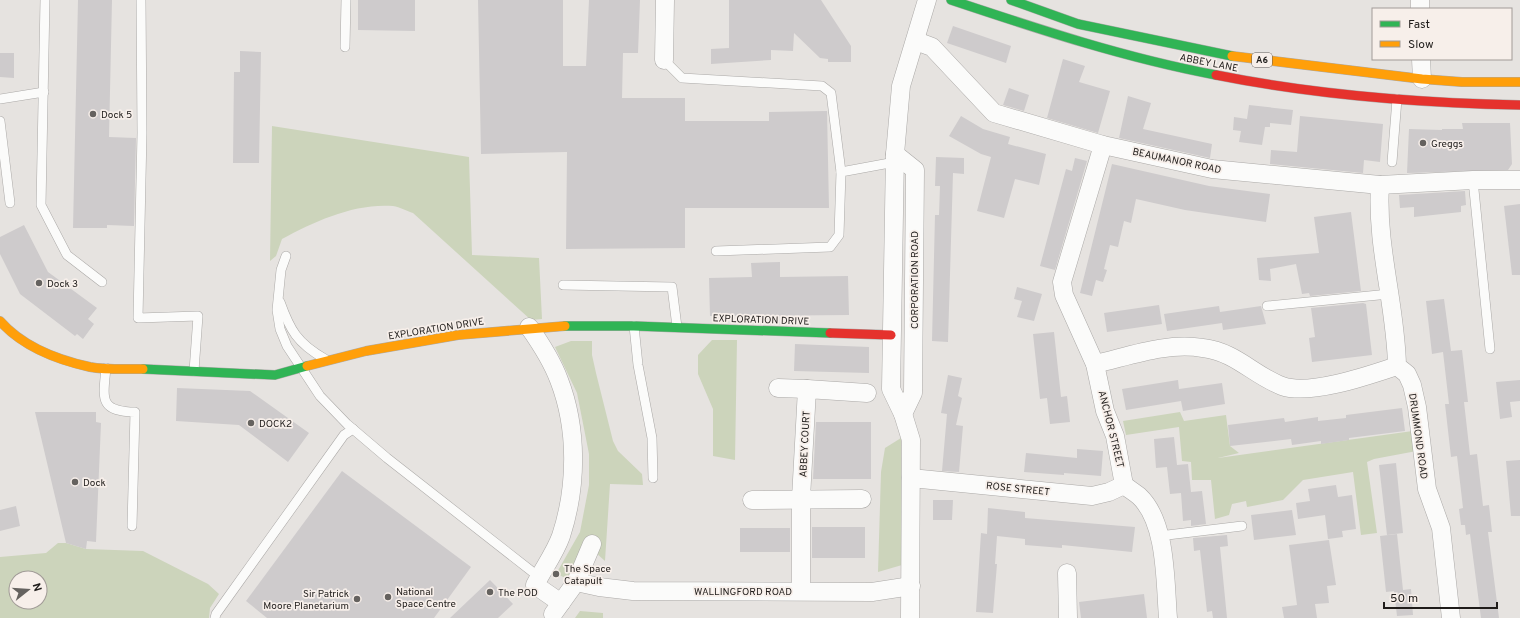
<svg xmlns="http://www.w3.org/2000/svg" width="1520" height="618" viewBox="0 0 1520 618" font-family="Overpass,sans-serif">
  <rect width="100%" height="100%" fill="#e6e3e0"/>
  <!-- green -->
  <g fill="#ccd4bb" fill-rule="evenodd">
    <path d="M272,126l197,31 3,98 67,3 3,61 -11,1 -118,-107c-6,-2 -13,-6 -20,-7 -38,-3 -78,15 -111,33l-6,17 -6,5z"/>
    <polygon points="712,340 737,340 735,460 713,456 713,409 698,374 698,355"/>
    <polygon points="571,341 592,341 592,355 596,373 613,441 618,451 642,474 643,485 610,484 605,561 585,543 576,582 556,574 580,532 589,485 589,454 577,393 555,347"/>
    <polygon points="1180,412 1184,421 1226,415 1230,446 1239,453 1218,458 1420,430 1422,450 1374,459 1367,462 1377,533 1361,535 1353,472 1303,480 1283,500 1247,507 1246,501 1232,504 1229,515 1215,519 1211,480 1192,480 1191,462 1182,461 1179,427 1126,435 1123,421"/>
    <polygon points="901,438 902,565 878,572 881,472 885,448"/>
    <path d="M58,543h8l20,6 57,2 65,33 11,10 -9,14 -1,10h-209v-61l46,-4zM16,578h24v24h-24z"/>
    <polygon points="580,611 603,613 603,618 575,618"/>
  </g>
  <!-- building -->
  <g fill="#cecbcc">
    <polygon points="78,0 112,0 109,137 136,138 134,226 107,225 107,228 73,228"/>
    <polygon points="358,0 415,0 415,31 358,30"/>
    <polygon points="478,0 563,0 563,66 586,66 589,0 640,0 638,53 623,53 622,98 685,98 685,121 769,121 769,112 827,111 829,208 685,208 685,248 566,249 567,152 481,154"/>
    <polygon points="729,0 821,0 851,46 851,62 828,62 828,59 820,58 794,33 793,51 771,50 771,60 711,64 711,49 729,48"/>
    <polygon points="953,26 1011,46 1006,63 947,43"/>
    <polygon points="240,51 261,52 259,163 233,163 234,72 240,72"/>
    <polygon points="0,53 14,53 14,78 0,77"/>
    <polygon points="1063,59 1085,66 1079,82 1110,91 1098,133 1047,118"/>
    <polygon points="1009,88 1029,95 1024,111 1003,105"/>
    <polygon points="1128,96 1151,103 1143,129 1212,144 1210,158 1119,138"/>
    <polygon points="1249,105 1293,110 1291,125 1270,123 1270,127 1265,127 1262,145 1239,142 1241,131 1233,130 1234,117 1247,119"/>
    <polygon points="961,116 983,129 1010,137 1008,144 1046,154 1039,185 1015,179 1004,218 977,211 991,157 981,154 949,136"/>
    <polygon points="1300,116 1383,124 1380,162 1364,160 1363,173 1270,164 1271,150 1297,152"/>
    <polygon points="1462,123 1510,123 1512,164 1508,170 1407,173 1409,129 1442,130 1442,129 1463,129"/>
    <polygon points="936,157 964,158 964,174 953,173 948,342 932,341 935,215 939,215 940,186 935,186"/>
    <polygon points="1075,158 1087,161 1055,270 1040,266 1066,169 1072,171"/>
    <polygon points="1112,164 1209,186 1270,194 1266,222 1185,210 1136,199 1131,223 1124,221 1118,247 1110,245 1104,269 1107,270 1103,282 1096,280 1092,296 1080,293"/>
    <polygon points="1465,191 1466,205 1461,206 1461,212 1414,217 1414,207 1400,208 1399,195"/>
    <polygon points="1520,204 1520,275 1512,275 1504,206"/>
    <polygon points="1351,212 1361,291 1310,296 1309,293 1302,294 1296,264 1270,269 1271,281 1259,280 1257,258 1319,253 1314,217"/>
    <polygon points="24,225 48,272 97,308 88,319 94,324 83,339 77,334 75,336 20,294 0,254 0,237"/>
    <polygon points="780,262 780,277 848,276 849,315 710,316 709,278 752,277 751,263"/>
    <polygon points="1017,287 1042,294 1034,321 1017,317 1022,301 1014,299"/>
    <polygon points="1444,299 1451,351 1462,350 1468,402 1464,402 1470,455 1477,454 1483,506 1489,505 1492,532 1488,532 1499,618 1481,618 1470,534 1466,535 1465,525 1461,525 1459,509 1463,508 1457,456 1451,457 1445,404 1449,404 1443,352 1432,354 1426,301"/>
    <polygon points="1363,303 1366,304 1372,355 1312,362 1309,338 1315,337 1311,308"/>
    <polygon points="1159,305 1162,324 1107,332 1104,313"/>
    <polygon points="1219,306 1220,312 1261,306 1266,324 1223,330 1222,323 1167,331 1164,314"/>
    <polygon points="1054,332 1061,397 1067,396 1070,422 1050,424 1047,398 1040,399 1033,334"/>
    <polygon points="795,344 869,347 869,373 794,371"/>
    <polygon points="948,375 962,378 958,396 962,398 956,425 963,426 959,472 942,471 947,414 941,413"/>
    <polygon points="1178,380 1179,389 1222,383 1225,404 1183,411 1181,401 1126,410 1122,389"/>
    <polygon points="1520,380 1520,401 1510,402 1512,417 1500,419 1496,382"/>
    <polygon points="177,388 250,391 309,433 288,462 239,425 176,421"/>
    <polygon points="1402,408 1405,431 1349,438 1349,440 1321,444 1321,441 1292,445 1291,439 1230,446 1228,425 1284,418 1285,422 1318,417 1318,421 1346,418 1346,415"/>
    <polygon points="35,412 96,412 96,422 101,423 96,542 87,541 86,549 66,543"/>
    <polygon points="816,422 871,422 871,479 813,479"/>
    <polygon points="1174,437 1177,465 1188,464 1191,492 1202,491 1206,524 1191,526 1191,520 1183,521 1181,493 1170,494 1167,467 1156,468 1154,439"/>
    <polygon points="1077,449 1103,451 1101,476 1064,473 1064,475 1024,472 1026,453 1077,458"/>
    <polygon points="1520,460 1520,516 1511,516 1506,461"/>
    <polygon points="1396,463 1403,533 1387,535 1379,465"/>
    <polygon points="342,471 471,567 434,618 267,618 246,601"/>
    <polygon points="1336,485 1338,497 1352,495 1356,529 1342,531 1343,537 1328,539 1325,515 1298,519 1296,503 1310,501 1308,489"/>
    <polygon points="933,500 953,500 952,520 933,520"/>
    <polygon points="16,506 20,526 0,531 0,510"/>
    <polygon points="988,508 1025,512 1025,518 1135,527 1132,552 1062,545 1062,548 1025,545 1025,539 997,536 995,564 997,564 993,613 976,612 981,533 987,534"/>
    <polygon points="1292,510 1296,535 1254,540 1251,515"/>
    <rect x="812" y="527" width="53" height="31"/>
    <rect x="740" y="528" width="50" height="24"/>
    <polygon points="1397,534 1403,590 1411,589 1413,615 1397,616 1394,591 1386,592 1380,536"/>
    <polygon points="1227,535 1228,546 1220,547 1227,618 1213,618 1212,611 1207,612 1200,550 1194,551 1193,538"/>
    <polygon points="1329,540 1336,585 1327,586 1329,603 1315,604 1317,618 1284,618 1282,607 1297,605 1289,545"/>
    <polygon points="490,580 513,604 498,618 450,618"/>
    <polygon points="1144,594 1147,618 1081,618 1079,602"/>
  </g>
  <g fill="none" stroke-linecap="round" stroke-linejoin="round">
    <!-- lane casing -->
    <g stroke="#aba9a7" stroke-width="10">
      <g id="lane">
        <polyline points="45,0 41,205 67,255 102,282"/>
        <polyline points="141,0 142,133 138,318 198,316 194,371"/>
        <polyline points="345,47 346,0"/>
        <polyline points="664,60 682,78 822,86 831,93 841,172"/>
        <polyline points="0,99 44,92"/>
        <polyline points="0,121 10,203"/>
        <polyline points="1392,162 1397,99"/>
        <polyline points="1473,180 1490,349"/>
        <polyline points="716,251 830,247 839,235 841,172 895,162"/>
        <polyline points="286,256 281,270 277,310 280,329 287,346 320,396 347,424 387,458 539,577"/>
        <polyline points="563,285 672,287 677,327"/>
        <path d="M280,302c10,28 17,41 45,57"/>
        <polyline points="1267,306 1389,294"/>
        <polyline points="634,326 638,365 652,438 653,478"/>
        <path d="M106,368c-3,31 -7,43 29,44l-3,114"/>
        <polyline points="1159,536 1242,526"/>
        <polyline points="215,618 216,614 344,435 353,429"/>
      </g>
    </g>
    <!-- street casing -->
    <g stroke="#aba9a7" stroke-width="19">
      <g id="street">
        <polyline points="1420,0 1420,9"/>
        <polyline points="916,41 932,47 994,113 1103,145 1212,169 1380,185 1473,180 1520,180"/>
        <polyline points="1421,59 1422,79"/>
        <polyline points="664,60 665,0"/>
        <path d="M1103,145l-41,137 2,13 31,69 10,47 10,25 9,49c5,4 10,7 15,11 28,26 26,86 29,122"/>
        <polyline points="895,154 915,170 913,393 903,414"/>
        <path d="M1380,185c-4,61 16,121 17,181l10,8 5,11 5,22 10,82 14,39 10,90"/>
        <path d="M529,327c12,17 23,34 30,53 19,49 18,107 2,156 -6,17 -18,33 -26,49l26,18"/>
        <path d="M1095,364c35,-8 71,-22 108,-16 33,4 50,27 79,38 28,10 88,-11 115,-20"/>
        <polyline points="778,388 807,389"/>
        <polyline points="911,478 1092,496 1109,492 1124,485"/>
        <polyline points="752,500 862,499"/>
        <polyline points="1067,573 1068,618"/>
        <polyline points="576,582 599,587 633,591 872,592 911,586"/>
        <polyline points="801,591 801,498 807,389 867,393"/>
        <polyline points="553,614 576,582 592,544"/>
        <polyline points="910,618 911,440 903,414 891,389 895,154 901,86 927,0"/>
      </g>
    </g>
    <!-- fast casing -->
    <g stroke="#aba9a7" stroke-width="10">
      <g id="fast">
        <path d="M951,0c87,29 174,58 265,75"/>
        <polyline points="1011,0 1078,24 1232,56"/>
        <polyline points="565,326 634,326 830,333"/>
        <polyline points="143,369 275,375 307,366"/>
      </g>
    </g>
    <!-- slow casing -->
    <g stroke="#aba9a7" stroke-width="10">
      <g id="slow">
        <polyline points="1232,56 1422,79 1462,82 1520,82"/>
        <path d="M0,321c22,25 58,39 90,46 16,3 36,2 53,2"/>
        <polyline points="307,366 366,351 458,335 565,326"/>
      </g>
    </g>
    <!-- jam casing -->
    <g stroke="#aba9a7" stroke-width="10">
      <g id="jam">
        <path d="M1216,75c100,20 202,28 304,30"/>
        <polyline points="830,333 891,335"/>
      </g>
    </g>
    <!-- lane -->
    <use href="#lane" stroke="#fbfbfa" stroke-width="9"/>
    <!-- street -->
    <use href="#street" stroke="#fbfbfa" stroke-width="18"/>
    <!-- fast -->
    <use href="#fast" stroke="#30b455" stroke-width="9"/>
    <!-- slow -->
    <use href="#slow" stroke="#ff9f0a" stroke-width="9"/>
    <!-- jam -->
    <use href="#jam" stroke="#e5322d" stroke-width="9"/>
  </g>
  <!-- markers -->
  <g fill="#65625f" stroke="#f7efea" stroke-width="1.5">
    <circle cx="93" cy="114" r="4"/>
    <circle cx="1423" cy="143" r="4"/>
    <circle cx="39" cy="283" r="4"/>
    <circle cx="251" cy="423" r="4"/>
    <circle cx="75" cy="482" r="4"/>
    <circle cx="556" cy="574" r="4"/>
    <circle cx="490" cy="592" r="4"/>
    <circle cx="388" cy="597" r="4"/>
    <circle cx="357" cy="599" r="4"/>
  </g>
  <g text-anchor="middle" stroke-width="3.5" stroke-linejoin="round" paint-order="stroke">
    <!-- shield labels -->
    <rect fill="#f7efea" stroke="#605b58" stroke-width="1" x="1252" y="53" width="20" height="14" rx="3"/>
    <g font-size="9" font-weight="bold" fill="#1f1c1a">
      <text x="1262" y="63">A6</text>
    </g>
    <!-- street labels -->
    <g font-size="10" fill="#1f1c1a" stroke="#f7efea">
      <text transform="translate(1209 62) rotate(11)" y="4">ABBEY LANE</text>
      <text transform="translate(1177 160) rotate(12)" y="4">BEAUMANOR ROAD</text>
      <text transform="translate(914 280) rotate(-90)" y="4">CORPORATION ROAD</text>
      <text transform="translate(761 319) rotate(2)" y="4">EXPLORATION DRIVE</text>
      <text transform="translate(436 328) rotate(-9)" y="4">EXPLORATION DRIVE</text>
      <text transform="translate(1112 429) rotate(76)" y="4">ANCHOR STREET</text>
      <text transform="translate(1419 436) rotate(82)" y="4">DRUMMOND ROAD</text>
      <text transform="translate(804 444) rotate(-87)" y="4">ABBEY COURT</text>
      <text transform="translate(1018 488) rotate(6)" y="4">ROSE STREET</text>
      <text x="743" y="595">WALLINGFORD ROAD</text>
    </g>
    <!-- poi labels -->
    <g font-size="10" fill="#1f1c1a" stroke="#f7efea" text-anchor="start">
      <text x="101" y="118">Dock 5</text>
      <text x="1431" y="147">Greggs</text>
      <text x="47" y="287">Dock 3</text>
      <text x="259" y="427">DOCK2</text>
      <text x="83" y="486">Dock</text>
      <text x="564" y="572">The Space<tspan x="564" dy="12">Catapult</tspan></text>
      <text x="396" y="595">National<tspan x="396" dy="12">Space Centre</tspan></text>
      <text x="498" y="596">The POD</text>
      <text x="349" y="597" text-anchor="end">Sir Patrick<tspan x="349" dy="12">Moore Planetarium</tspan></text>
    </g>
  </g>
  <!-- legend -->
  <rect x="1372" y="8" width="140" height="52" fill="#f7efea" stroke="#a19b97"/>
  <rect x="1380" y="21" width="20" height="6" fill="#30b455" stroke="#a19b97"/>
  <text x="1408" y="28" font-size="12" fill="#1f1c1a">Fast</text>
  <rect x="1380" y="41" width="20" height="6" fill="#ff9f0a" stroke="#a19b97"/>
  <text x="1408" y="48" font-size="12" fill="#1f1c1a">Slow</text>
  <!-- north arrow -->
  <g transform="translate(28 590) rotate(73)"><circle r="19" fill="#f7efea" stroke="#a19b97"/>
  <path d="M0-3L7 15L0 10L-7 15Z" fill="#65625f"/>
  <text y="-6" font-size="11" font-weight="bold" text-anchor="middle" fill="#1f1c1a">N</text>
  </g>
  <!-- scale -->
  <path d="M1384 602v6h113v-6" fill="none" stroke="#1f1c1a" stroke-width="2"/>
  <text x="1390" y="602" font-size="12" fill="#1f1c1a" stroke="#f7efea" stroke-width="3" paint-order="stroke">50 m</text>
</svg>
